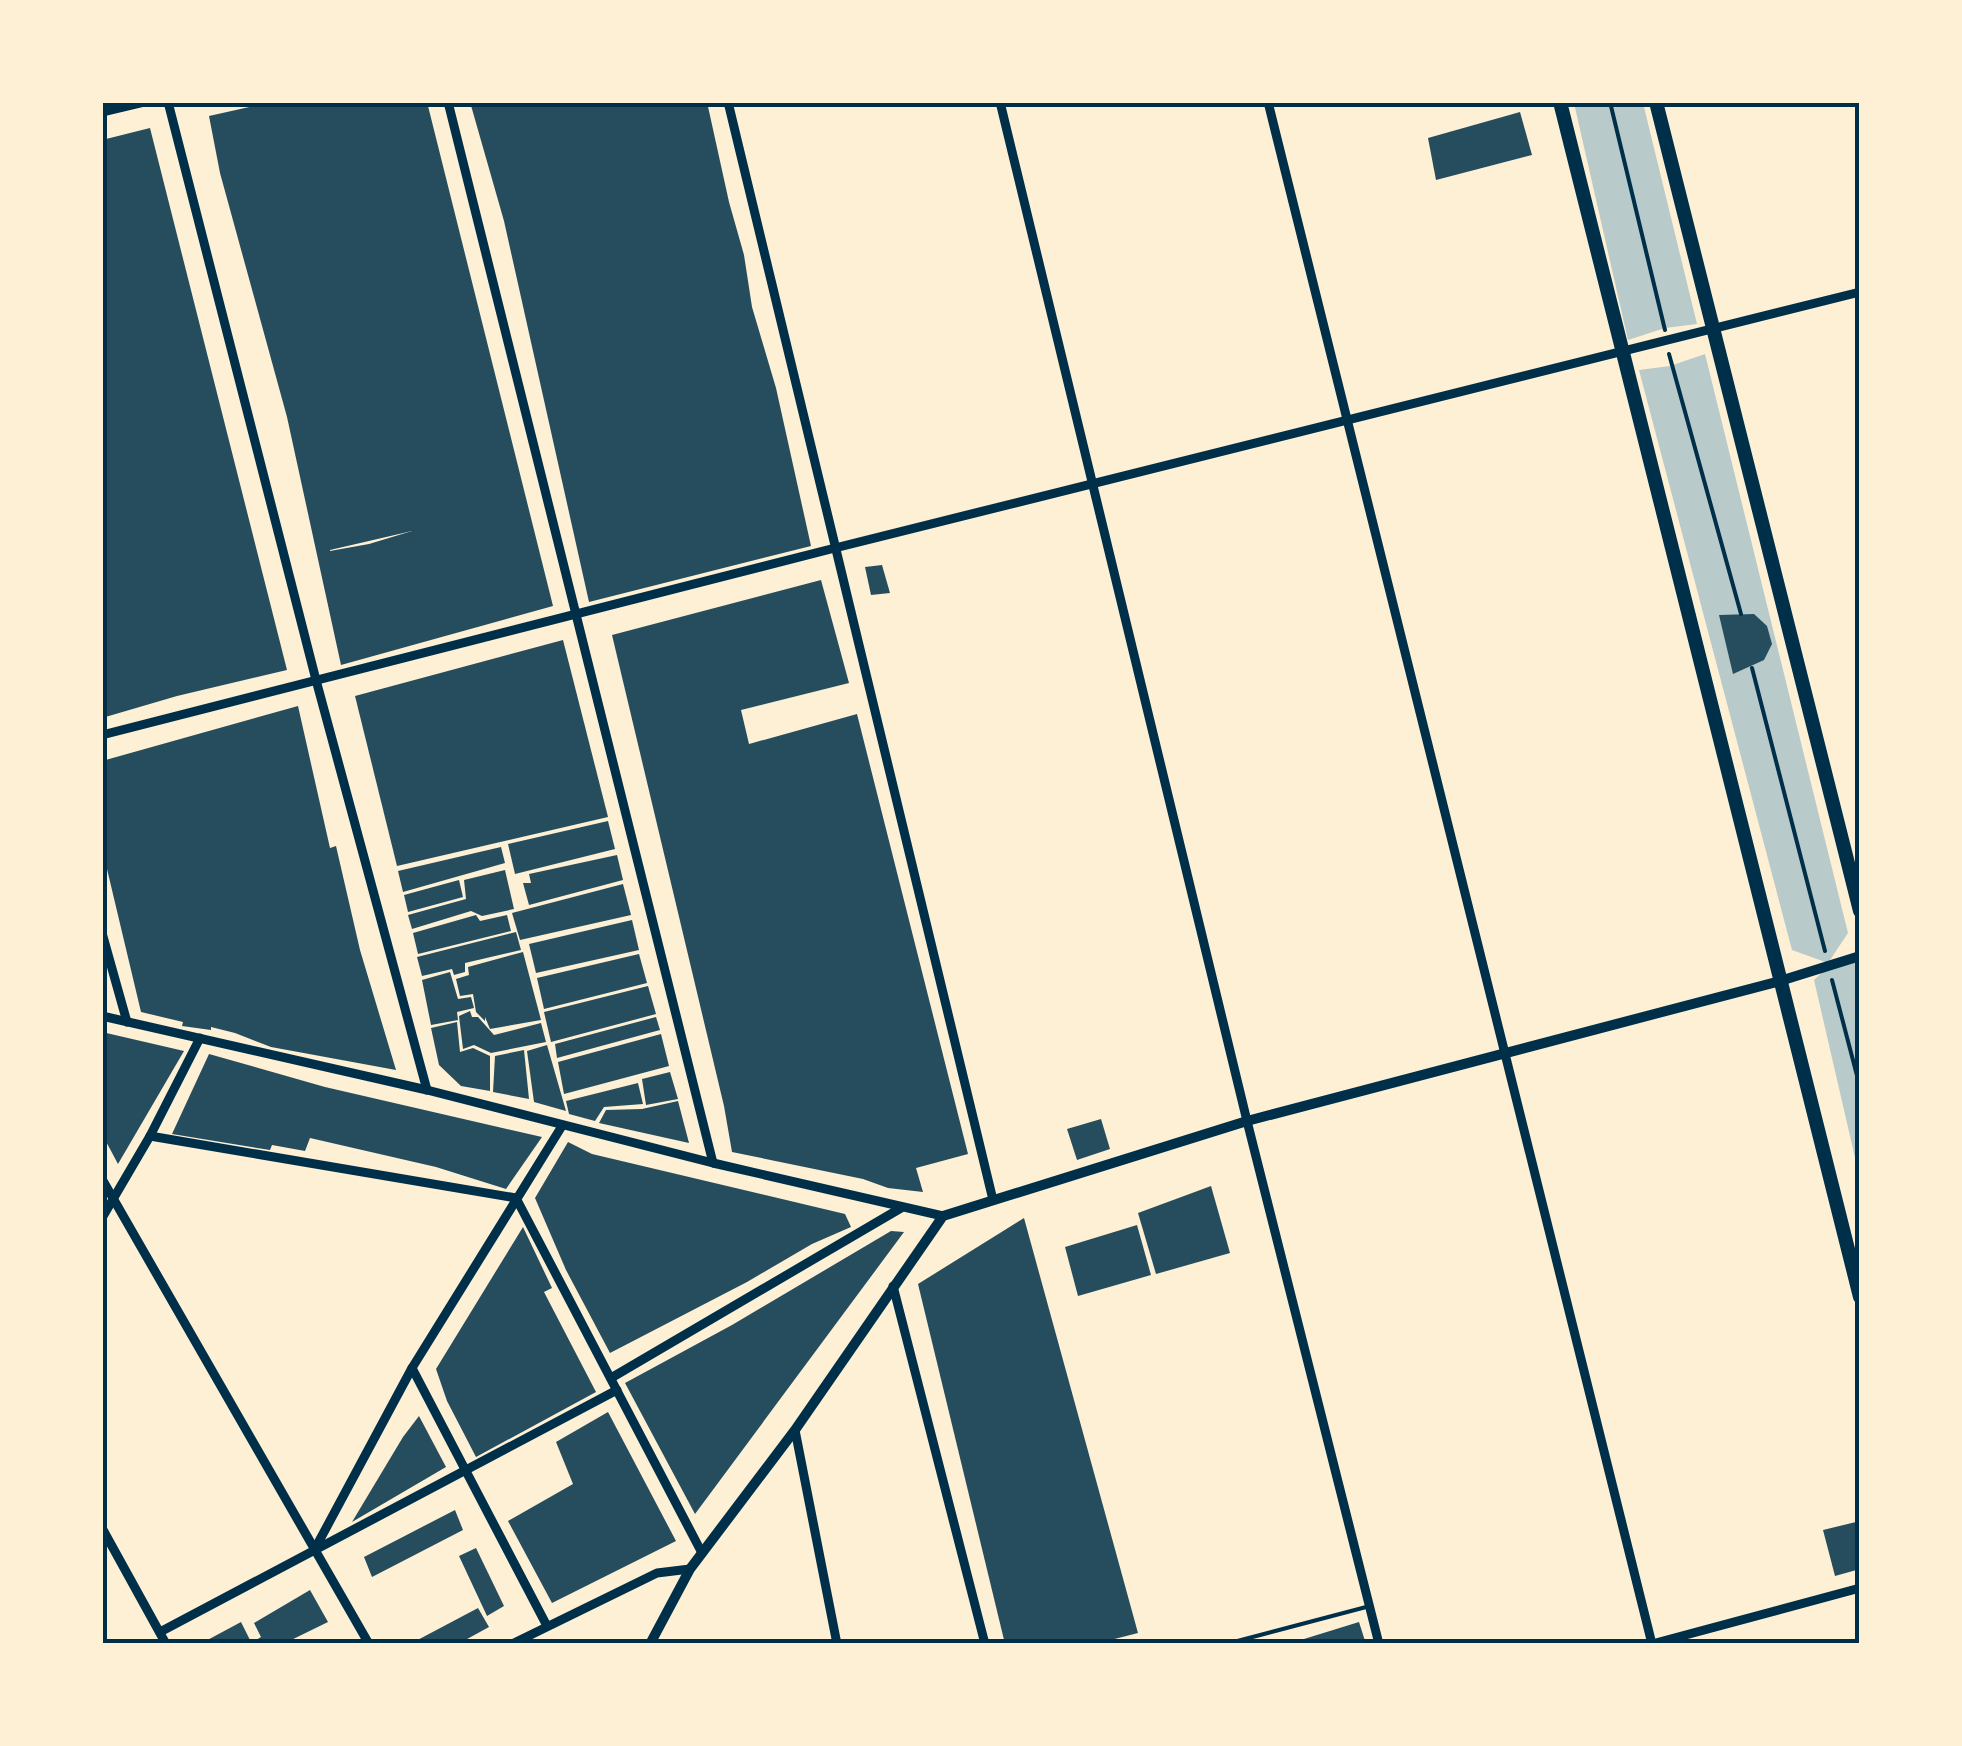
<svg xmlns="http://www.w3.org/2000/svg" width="1962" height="1746" viewBox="0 0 1962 1746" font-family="Inter,sans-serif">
  <rect width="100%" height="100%" fill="#fdf0d5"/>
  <!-- green -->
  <g fill="#b9caca">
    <polygon points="1574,103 1643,103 1697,324 1665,328 1628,340"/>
    <polygon points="1705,354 1848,933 1828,963 1792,950 1639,370 1670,366"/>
    <polygon points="1856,960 1860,976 1859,1175 1814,980 1829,966"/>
  </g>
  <!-- building -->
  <g fill="#264d5e" fill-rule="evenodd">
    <path d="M272,102h155l126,504 -212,59 -54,-248 -67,-244 -11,-57zM412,531l-43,13 -39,7v-1z"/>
    <polygon points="470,102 707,102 729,202 744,255 752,307 776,388 811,546 589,602 504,221"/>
    <polygon points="1520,112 1532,155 1436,180 1428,138"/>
    <polygon points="150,128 287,670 177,696 102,718 102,140"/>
    <polygon points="882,565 890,593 871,595 865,567"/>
    <polygon points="821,580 849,683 741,710 749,744 857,714 968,1154 916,1168 923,1192 888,1188 863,1179 732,1152 724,1106 612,635"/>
    <polygon points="1754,614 1767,626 1772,644 1764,660 1733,674 1719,615"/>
    <polygon points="563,640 608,817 397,866 355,696"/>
    <polygon points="298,706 330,848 336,846 360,950 396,1070 271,1047 235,1033 211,1027 211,1030 182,1026 183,1022 141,1012 102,848 102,761"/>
    <polygon points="608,821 615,849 515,874 508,844"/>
    <polygon points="501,847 505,863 403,892 398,871"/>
    <polygon points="617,855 623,880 529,905 523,883 531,883 529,874"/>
    <polygon points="505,870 514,909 482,916 471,911 412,929 408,915 466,899 464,880"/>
    <polygon points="459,880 463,897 408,912 404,895"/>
    <polygon points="623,884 631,915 520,940 512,913"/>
    <polygon points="476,915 480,921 507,915 511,931 418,954 413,933"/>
    <polygon points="632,920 639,950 536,973 529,944"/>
    <polygon points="516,932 521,950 465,963 465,972 454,975 452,969 422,976 417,957"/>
    <polygon points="523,952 541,1020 490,1029 485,1017 485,1021 476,1012 473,994 460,996 456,979 469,975 468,967"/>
    <polygon points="639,954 647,983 544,1009 537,978"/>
    <polygon points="450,972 458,999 471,997 474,1008 457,1012 458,1020 431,1025 422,980"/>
    <polygon points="648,986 656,1014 551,1042 544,1012"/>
    <polygon points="470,1011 472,1017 478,1017 494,1035 541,1023 546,1042 491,1053 474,1045 463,1049 459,1016"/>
    <polygon points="656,1017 660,1030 557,1058 555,1044"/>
    <polygon points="457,1022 460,1052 473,1048 490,1056 490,1091 461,1086 439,1065 431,1028"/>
    <polygon points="102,1032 184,1051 118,1164 102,1134"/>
    <polygon points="661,1034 669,1066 564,1094 558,1062"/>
    <polygon points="547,1045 566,1111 534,1102 527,1051"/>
    <polygon points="524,1050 529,1099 493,1092 495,1056"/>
    <polygon points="209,1054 325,1087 542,1137 506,1189 436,1167 310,1138 305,1151 272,1145 270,1150 172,1134"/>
    <polygon points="670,1072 678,1099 646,1105 642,1079"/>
    <polygon points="638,1083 643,1104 604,1107 595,1121 569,1114 566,1101"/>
    <polygon points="678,1101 689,1143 599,1123 606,1110 642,1109"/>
    <polygon points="1101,1119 1110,1149 1077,1160 1067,1129"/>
    <polygon points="568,1142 592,1154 845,1214 851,1227 812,1244 747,1282 610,1353 566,1270 535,1198"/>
    <polygon points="1211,1186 1230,1253 1156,1274 1138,1213"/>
    <polygon points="1024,1218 1138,1633 1095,1644 1005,1644 918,1284"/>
    <polygon points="1137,1225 1151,1275 1078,1296 1065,1247"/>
    <polygon points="523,1227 552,1288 544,1292 596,1392 476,1457 447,1401 436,1369"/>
    <polygon points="891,1231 904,1232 695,1514 625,1383 732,1325"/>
    <polygon points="608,1412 676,1541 552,1603 508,1521 573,1484 556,1442"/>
    <polygon points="419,1416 446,1467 352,1522 403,1437"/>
    <polygon points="455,1510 463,1530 372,1577 364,1557"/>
    <polygon points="1860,1521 1860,1569 1835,1576 1823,1530"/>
    <polygon points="476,1548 504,1606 487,1616 459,1556"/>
    <polygon points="310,1590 328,1622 283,1644 258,1644 256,1640 261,1637 254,1623"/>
    <polygon points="478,1608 489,1627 458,1644 410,1644"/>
    <polygon points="241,1622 252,1644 200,1644"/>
    <polygon points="1359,1622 1366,1644 1291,1644 1291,1643"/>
  </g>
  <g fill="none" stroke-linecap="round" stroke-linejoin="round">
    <!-- path -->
    <g stroke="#003049" stroke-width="4">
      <polyline points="1610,102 1665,330"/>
      <polyline points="1669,354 1741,614"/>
      <polyline points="1752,668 1825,951"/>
      <polyline points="1832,980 1860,1087"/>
    </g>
    <!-- service -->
    <polyline stroke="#003049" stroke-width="4" points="1226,1644 1370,1606"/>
    <!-- minor -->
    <g stroke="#003049" stroke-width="9">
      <polyline points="168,102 316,680 427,1090"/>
      <polyline points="448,102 713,1163"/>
      <polyline points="728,102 993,1200"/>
      <polyline points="1000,102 1247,1121 1379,1644"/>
      <polyline points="1268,102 1652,1644"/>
      <polyline points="102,112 144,102"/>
      <polyline points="102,735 835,548 1860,292"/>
      <polyline points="102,933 127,1022"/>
      <polyline points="102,1016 427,1090 713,1163 943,1216"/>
      <polyline points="150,1136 516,1198 702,1553"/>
      <polyline points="102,1179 369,1644"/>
      <polyline points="102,1218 150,1136 200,1038"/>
      <polyline points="893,1286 985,1644"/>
      <polyline points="412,1368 547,1626"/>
      <polyline points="611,1378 901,1208"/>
      <polyline points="795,1430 837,1644"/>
      <polyline points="102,1528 166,1644"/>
      <polyline points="317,1545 412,1368 562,1126"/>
      <polyline points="160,1632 617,1390"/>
      <polyline points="512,1644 657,1573 690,1569"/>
      <polyline points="1652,1644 1860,1588"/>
    </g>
    <!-- tertiary -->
    <polyline stroke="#003049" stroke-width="10" points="650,1644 690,1569 795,1430 943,1216 1247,1121 1780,981 1860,956"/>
    <!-- primary -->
    <g stroke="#003049" stroke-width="14">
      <polyline points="1560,102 1860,1297"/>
      <polyline points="1656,102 1860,911"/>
    </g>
  </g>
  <!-- border -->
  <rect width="1962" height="1746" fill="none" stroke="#fdf0d5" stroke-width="210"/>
  <rect x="105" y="105" width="1752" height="1536" fill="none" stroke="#003049" stroke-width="4"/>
</svg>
